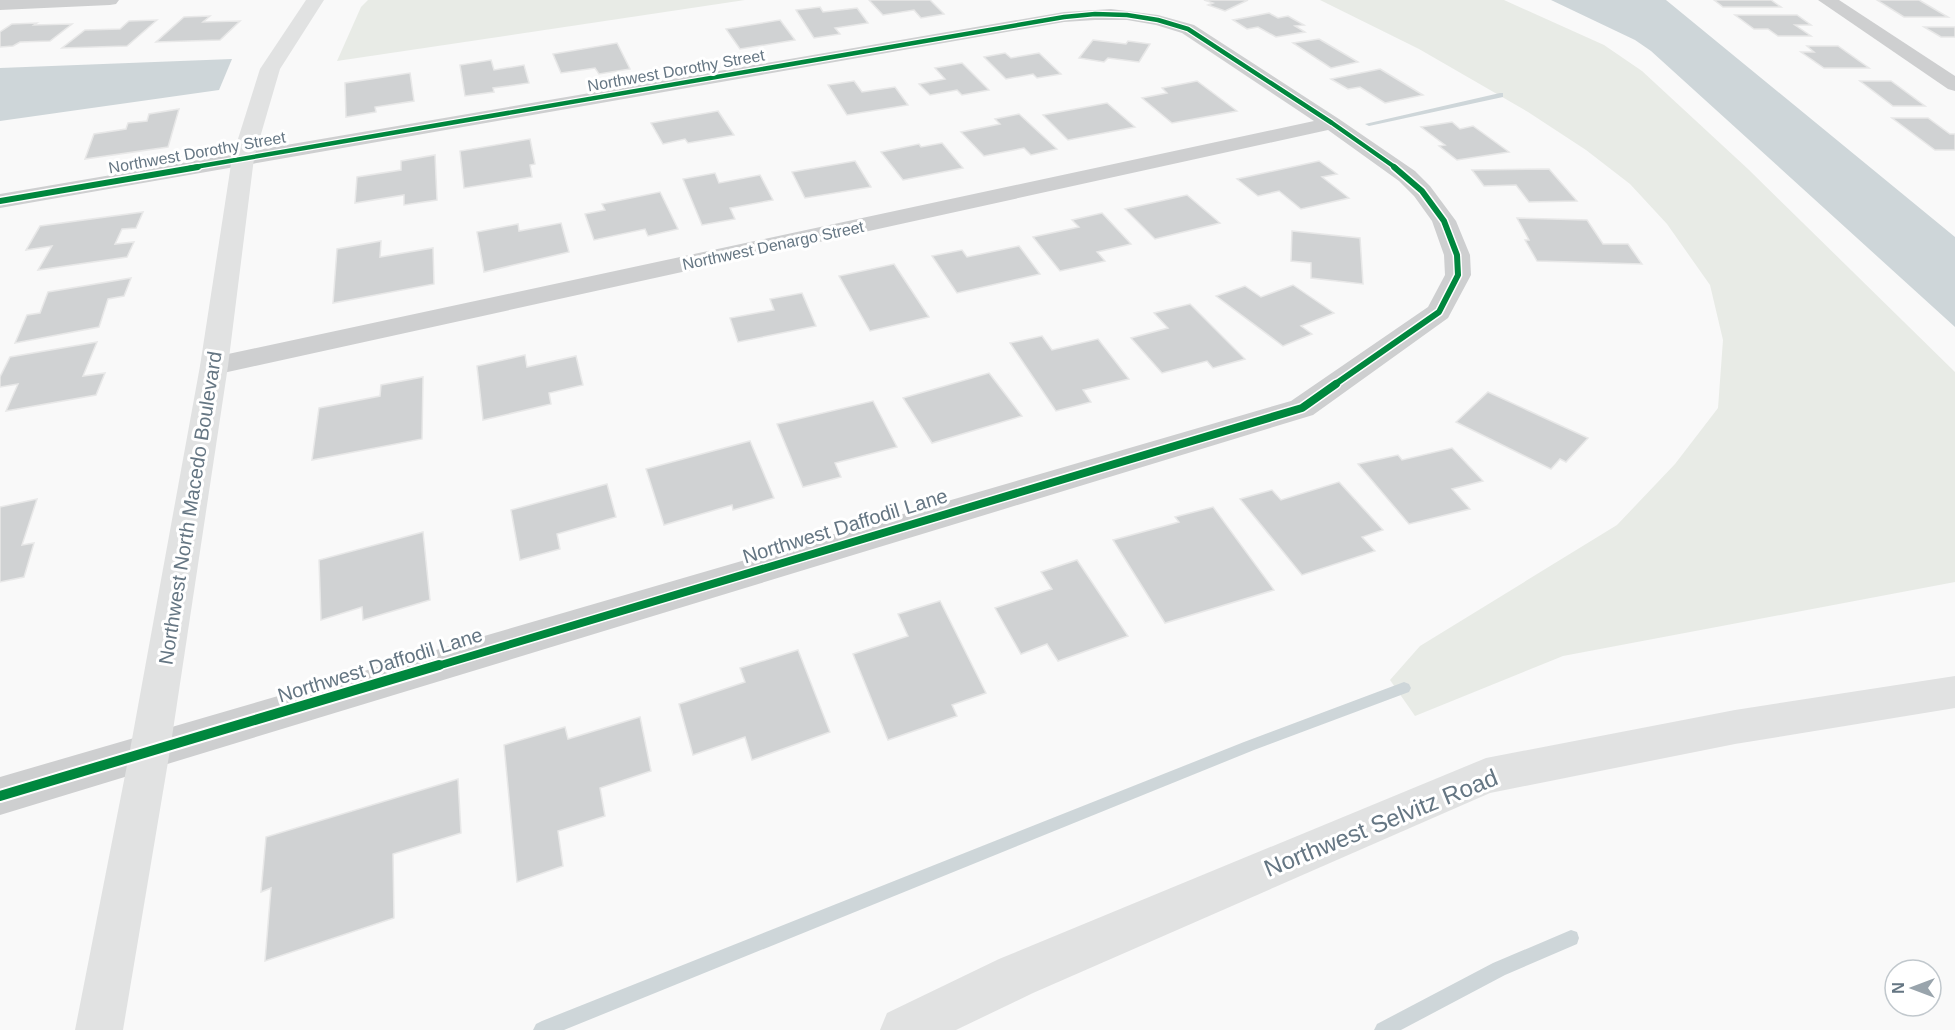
<svg xmlns="http://www.w3.org/2000/svg" width="1955" height="1030" viewBox="0 0 1955 1030" font-family="Arial,sans-serif">
  <rect width="100%" height="100%" fill="#f9f9f9"/>
  <!-- green -->
  <g fill="#e8ebe6">
    <polygon points="368,0 745,0 337,61 361,7"/>
    <polygon points="1320,0 1504,0 1604,45 1642,71 1748,169 1955,372 1955,582 1563,656 1415,716 1390,680 1420,646 1617,525 1675,464 1718,408 1723,340 1710,285 1667,224 1630,184 1586,150 1528,112 1419,49"/>
  </g>
  <!-- water -->
  <g fill="#ced6d9">
    <polygon points="1551,0 1666,0 1955,237 1955,327 1651,51 1635,40"/>
    <polygon points="232,59 219,90 0,121 0,68"/>
  </g>
  <g fill="none" stroke-linecap="round" stroke-linejoin="round">
    <!-- stream -->
    <g fill="#ced6d9" fill-rule="evenodd">
      <polygon points="1500,93 1503,93 1503,97 1369,126 1365,124"/>
      <polygon points="1404,682 1409,684 1411,688 1409,692 1254,750 564,1030 533,1030 536,1024 542,1021 1244,742"/>
      <polygon points="1571,930 1577,932 1579,938 1577,944 1505,975 1401,1030 1374,1030 1377,1024 1493,963"/>
    </g>
  </g>
  <!-- building -->
  <g fill="#d0d2d3" stroke="#e8e8e8" stroke-width="1.5">
    <polygon points="869,0 930,0 944,14 921,18 914,10 883,15"/>
    <polygon points="1204,0 1248,0 1225,11 1208,5 1213,3"/>
    <polygon points="1714,0 1771,0 1781,7 1723,7"/>
    <polygon points="1877,0 1919,0 1948,17 1904,17"/>
    <polygon points="820,7 823,12 857,8 868,23 835,28 840,34 814,38 796,10"/>
    <polygon points="1269,13 1278,18 1288,16 1304,25 1295,26 1305,32 1276,37 1258,27 1247,29 1233,20"/>
    <polygon points="1735,15 1797,15 1811,25 1795,25 1811,36 1778,36 1768,29 1754,29"/>
    <polygon points="210,16 203,22 240,21 220,40 156,42 184,17"/>
    <polygon points="157,20 127,46 62,48 85,30 120,29 129,21"/>
    <polygon points="780,20 795,40 740,49 726,29"/>
    <polygon points="37,23 34,25 72,24 50,41 20,42 13,46 0,47 0,32 12,24"/>
    <polygon points="1924,27 1955,27 1955,37 1941,37"/>
    <polygon points="1319,39 1358,62 1331,68 1293,43"/>
    <polygon points="1093,40 1126,44 1128,41 1150,44 1139,62 1108,58 1104,62 1079,58"/>
    <polygon points="617,43 630,69 599,74 595,68 561,73 553,54"/>
    <polygon points="1807,46 1838,46 1869,68 1824,68 1801,52 1814,52"/>
    <polygon points="1005,53 1011,58 1039,53 1061,74 1037,78 1033,74 1006,79 984,57"/>
    <polygon points="491,60 494,70 524,65 529,83 493,88 494,92 465,96 460,65"/>
    <polygon points="962,63 989,90 962,95 957,90 930,95 919,84 945,79 935,68"/>
    <polygon points="1380,69 1423,95 1385,103 1360,87 1348,89 1331,79"/>
    <polygon points="410,73 414,101 375,107 376,112 346,117 345,83"/>
    <polygon points="854,81 862,92 895,87 908,105 847,115 828,85"/>
    <polygon points="1197,81 1237,111 1172,123 1142,98 1167,93 1162,88"/>
    <polygon points="1860,81 1891,81 1925,106 1893,106"/>
    <polygon points="1107,103 1135,127 1068,140 1043,115"/>
    <polygon points="179,109 168,147 85,159 94,134 126,129 128,123 147,121 149,114"/>
    <polygon points="718,111 734,135 688,143 685,139 663,144 651,123"/>
    <polygon points="1019,114 1057,149 1031,155 1024,148 984,156 961,132 1000,124 995,119"/>
    <polygon points="1892,118 1928,118 1950,134 1955,134 1955,150 1935,150"/>
    <polygon points="1452,122 1460,129 1473,126 1509,152 1457,160 1439,146 1445,145 1421,127"/>
    <polygon points="530,139 535,164 530,165 532,177 464,188 460,151"/>
    <polygon points="942,143 963,168 903,180 881,152 919,144 921,147"/>
    <polygon points="435,155 437,200 404,205 404,195 355,203 357,177 401,170 401,161"/>
    <polygon points="855,161 871,187 805,198 792,172"/>
    <polygon points="1319,161 1337,174 1322,177 1349,198 1301,209 1279,191 1258,196 1237,179"/>
    <polygon points="1549,169 1577,201 1529,202 1516,185 1484,186 1472,170"/>
    <polygon points="715,173 719,183 760,175 773,200 730,208 735,219 702,225 683,179"/>
    <polygon points="660,192 678,229 648,236 645,229 594,240 585,214 605,210 602,204"/>
    <polygon points="1187,195 1220,223 1155,239 1125,209"/>
    <polygon points="143,212 136,228 122,229 115,244 134,242 127,257 38,270 52,246 26,250 40,226"/>
    <polygon points="1102,213 1131,244 1097,252 1105,261 1060,271 1033,237 1079,227 1072,220"/>
    <polygon points="1517,218 1587,220 1603,244 1628,244 1642,264 1537,261 1525,240 1529,240"/>
    <polygon points="561,223 569,252 484,272 477,232 518,224 519,231"/>
    <polygon points="1292,231 1360,238 1363,284 1311,278 1311,263 1291,261"/>
    <polygon points="381,241 380,257 433,248 434,284 333,303 337,249"/>
    <polygon points="1019,246 1040,274 957,293 932,256 962,250 967,257"/>
    <polygon points="894,264 929,317 870,331 839,276"/>
    <polygon points="131,278 124,296 108,299 99,327 15,343 27,315 40,313 48,292"/>
    <polygon points="1293,285 1334,313 1301,326 1312,334 1283,346 1216,296 1245,286 1261,297"/>
    <polygon points="802,293 816,326 738,342 730,318 774,310 770,299"/>
    <polygon points="1190,304 1245,359 1213,368 1207,361 1162,373 1131,338 1168,328 1154,313"/>
    <polygon points="1042,336 1052,350 1098,339 1129,379 1083,390 1091,402 1056,411 1010,343"/>
    <polygon points="97,342 83,376 105,373 96,395 6,411 18,384 0,387 0,377 10,357"/>
    <polygon points="525,355 527,367 576,356 583,385 549,393 551,404 483,420 477,366"/>
    <polygon points="989,373 1022,416 932,443 903,398"/>
    <polygon points="423,377 422,439 312,460 319,408 380,396 381,385"/>
    <polygon points="1488,392 1588,438 1566,462 1560,459 1551,469 1456,422"/>
    <polygon points="873,401 897,447 835,463 841,477 803,487 777,424"/>
    <polygon points="750,441 774,498 733,510 732,505 664,525 646,469"/>
    <polygon points="1452,448 1483,481 1452,489 1470,509 1409,524 1358,464 1398,455 1402,460"/>
    <polygon points="1339,482 1383,530 1362,537 1375,551 1302,575 1240,499 1272,490 1281,500"/>
    <polygon points="607,484 616,517 557,534 560,549 520,560 511,510"/>
    <polygon points="37,499 22,545 34,543 24,577 0,582 0,507"/>
    <polygon points="1213,507 1274,590 1165,623 1113,540 1179,522 1175,517"/>
    <polygon points="423,532 430,600 363,620 362,607 321,620 319,560"/>
    <polygon points="1077,560 1128,636 1058,661 1047,644 1021,654 995,608 1052,589 1041,572"/>
    <polygon points="940,601 986,693 952,705 957,716 888,740 853,654 908,636 898,614"/>
    <polygon points="798,650 830,732 752,760 745,737 693,755 679,704 745,682 740,668"/>
    <polygon points="640,717 651,771 600,788 605,816 558,831 563,866 517,882 504,745 565,727 568,739"/>
    <polygon points="458,779 461,833 393,854 394,918 265,961 271,888 261,892 266,837"/>
  </g>
  <g fill="none" stroke-linecap="round" stroke-linejoin="round">
    <!-- street -->
    <g fill="#cecfd0" fill-rule="evenodd">
      <polygon points="0,0 119,0 116,4 110,5 0,10"/>
      <polygon points="1818,0 1839,0 1955,76 1955,91 1948,89"/>
      <polygon points="1111,9 1158,15 1194,25 1339,119 1415,171 1430,186 1456,221 1470,255 1471,275 1448,318 1313,415 0,815 0,777 1291,401 1428,307 1445,275 1444,255 1432,221 1414,196 1399,181 1328,130 214,375 204,372 200,366 204,360 214,357 1314,121 1182,33 1156,25 1127,20 1095,20 1064,22 0,208 0,194 1064,12"/>
    </g>
    <!-- secondary -->
    <g fill="#e1e2e2" fill-rule="evenodd">
      <polygon points="306,0 324,0 280,69 254,158 228,366 170,750 123,1030 75,1030 130,750 200,366 232,158 260,69"/>
      <polygon points="1955,676 1955,708 1735,744 1490,793 1033,993 956,1030 880,1030 887,1013 999,959 1486,758 1735,710"/>
    </g>
    <!-- cycleway-far3 casing -->
    <g stroke="#fff" stroke-width="7">
      <polyline id="cycleway-far3" points="189,168 1064,17 1095,14 1127,15 1158,20 1188,29 1332,123 1396,168"/>
    </g>
    <!-- cycleway-far2 casing -->
    <g stroke="#fff" stroke-width="9">
      <g id="cycleway-far2">
        <polyline points="0,201 198,167"/>
        <polyline points="1334,385 1439,312 1458,275 1457,255 1444,221 1422,191 1394,167"/>
      </g>
    </g>
    <!-- cycleway-far1 casing -->
    <g stroke="#fff" stroke-width="11">
      <polyline id="cycleway-far1" points="434,667 1302,408 1336,384"/>
    </g>
    <!-- cycleway casing -->
    <g stroke="#fff" stroke-width="14">
      <polyline id="cycleway" points="0,796 439,665"/>
    </g>
    <!-- cycleway-far3 -->
    <use href="#cycleway-far3" stroke="#00873e" stroke-width="4.5"/>
    <!-- cycleway-far2 -->
    <use href="#cycleway-far2" stroke="#00873e" stroke-width="6"/>
    <!-- cycleway-far1 -->
    <use href="#cycleway-far1" stroke="#00873e" stroke-width="8"/>
    <!-- cycleway -->
    <use href="#cycleway" stroke="#00873e" stroke-width="10"/>
  </g>
  <g text-anchor="middle" stroke-width="6" stroke-linejoin="round" paint-order="stroke">
    <!-- far-street labels -->
    <g font-size="16" fill="#657683" stroke="#fff">
      <text transform="translate(676 70) rotate(-10)" y="6">Northwest Dorothy Street</text>
      <text transform="translate(197 152) rotate(-10)" y="6">Northwest Dorothy Street</text>
      <text transform="translate(773 245) rotate(-12)" y="6">Northwest Denargo Street</text>
    </g>
    <!-- street labels -->
    <g font-size="20" fill="#657683" stroke="#fff">
      <text transform="translate(190 508) rotate(-81)" y="7">Northwest North Macedo Boulevard</text>
      <text transform="translate(845 526) rotate(-17)" y="7">Northwest Daffodil Lane</text>
      <text transform="translate(380 665) rotate(-17)" y="7">Northwest Daffodil Lane</text>
    </g>
    <!-- near-street labels -->
    <g font-size="24" fill="#657683" stroke="#fff">
      <text transform="translate(1381 823) rotate(-22)" y="8">Northwest Selvitz Road</text>
    </g>
  </g>
  <!-- north arrow -->
  <g transform="translate(1913 988) rotate(270)"><circle r="28" fill="#ffffff" stroke="#c1c8cd" stroke-width="1.5"/>
  <path d="M0-4.5L10 22L0 15L-10 22Z" fill="#99a4ac"/>
  <text y="-9" font-size="16" font-weight="bold" text-anchor="middle" fill="#657683">N</text>
  </g>
</svg>
